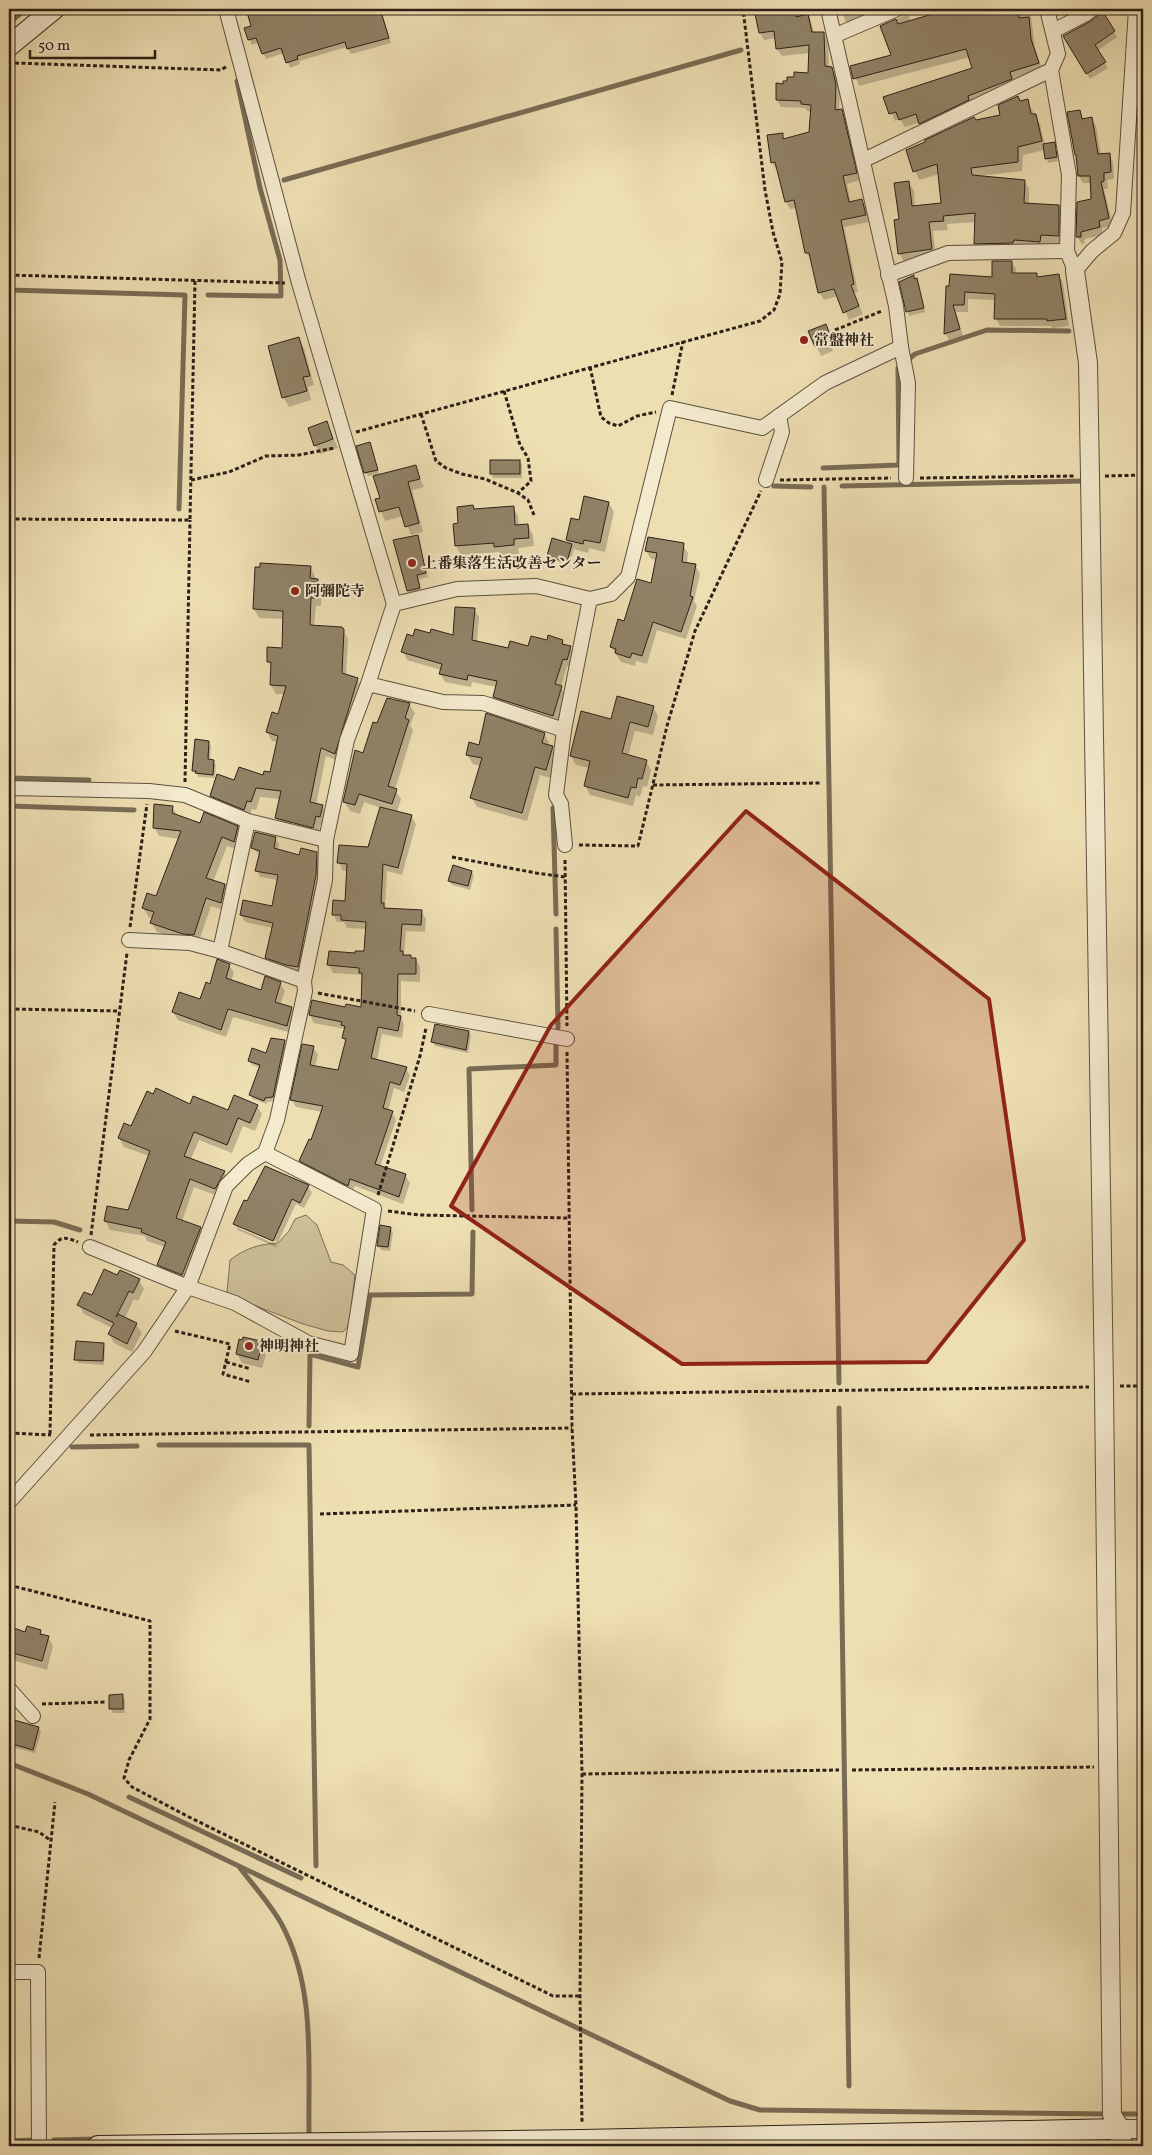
<svg xmlns="http://www.w3.org/2000/svg" width="1152" height="2155" viewBox="0 0 1152 2155" font-family="Vollkorn,'Noto Serif JP',serif">
  <rect width="100%" height="100%" fill="#eedfb3"/>
  <filter id="stains"><feTurbulence type="fractalNoise" baseFrequency=".004" numOctaves="4"/><feColorMatrix values="0 0 0 0 .2 0 0 0 0 .09 0 0 0 0 .02 0 0 0 .5 -.17"/></filter>
  <radialGradient id="worn" r=".72"><stop offset=".6" stop-color="#630" stop-opacity="0"/><stop offset="1" stop-color="#630" stop-opacity=".3"/></radialGradient>
  <!-- green -->
  <path fill="#cdbf98" stroke="#7c7058" d="M306,1215l11,10 14,37 12,3 12,10 -6,50 -6,7 -15,-1 -25,-7 -68,-26 -8,-6 3,-32c14,-11 29,-16 48,-17l11,-12 6,-12z"/>
  <!-- shadow -->
  <g fill="#0003">
    <polygon points="247,9 381,9 391,43 351,54 347,47 299,61 300,64 290,68 284,53 266,59 259,42 252,45 245,29 253,26"/>
    <polygon points="756,9 815,9 808,10 814,33 824,33 828,41 829,68 831,68 836,76 840,92 839,111 841,110 846,118 860,180 847,184 851,203 862,200 866,208 869,222 844,227 858,292 854,293 863,314 849,320 838,296 824,300 819,292 812,260 806,253 797,208 790,209 786,202 778,170 776,170 772,162 782,134 785,140 811,133 812,112 807,111 805,108 781,107 777,100 784,85 809,74 810,53 782,56 777,49 776,38 764,40 760,33"/>
    <polygon points="841,9 897,9 848,28"/>
    <polygon points="906,9 908,9 910,22 954,9 957,14 973,9 1030,9 1035,47 1042,70 1013,80 1015,87 925,131 920,122 905,127 900,119 895,121 885,98 974,69 970,57 859,86 851,67 893,56 881,27 905,15"/>
    <polygon points="1066,9 1088,9 1072,21"/>
    <polygon points="1104,15 1117,37 1097,51 1108,68 1090,79 1064,37"/>
    <polygon points="1027,101 1040,124 1045,145 1054,144 1059,161 1048,163 1045,150 1023,155 1022,171 979,176 1024,181 1029,189 1029,204 1059,206 1064,214 1063,244 1045,243 1045,251 980,252 975,244 976,222 947,224 948,230 933,231 936,258 904,262 899,253 900,221 909,183 914,191 915,207 942,204 939,174 919,180 907,150 976,122 1002,116 1020,102"/>
    <polygon points="1080,111 1084,120 1092,119 1096,126 1101,155 1109,155 1113,162 1114,179 1107,180 1108,189 1104,189 1113,226 1102,228 1103,235 1085,239 1084,244 1082,244 1077,237 1092,200 1091,183 1083,183 1079,176 1076,155"/>
    <polygon points="1011,262 1016,269 1016,274 1036,274 1039,278 1059,275 1063,283 1069,326 1052,328 1051,326 1000,326 996,319 996,300 968,299 968,312 956,312 963,336 949,340 945,333 948,287 993,278"/>
    <polygon points="913,276 919,284 925,312 909,316 902,281"/>
    <polygon points="825,325 836,346 832,348 833,351 821,356 810,331"/>
    <polygon points="298,339 304,348 314,385 308,387 311,400 289,407 283,397"/>
    <polygon points="326,422 338,448 320,454 315,445"/>
    <polygon points="371,447 380,476 415,467 424,487 412,490 423,532 411,535 403,516 385,521 377,500 381,499 374,475 368,476 365,472"/>
    <polygon points="491,461 520,461 522,465 522,478 493,478 491,474"/>
    <polygon points="609,503 614,512 605,552 589,548 588,553 574,549 569,565 551,560 549,556 570,544 567,540 580,522"/>
    <polygon points="513,507 518,516 519,526 528,525 533,535 534,546 518,548 519,554 501,555 499,552 461,555 456,546 454,525"/>
    <polygon points="417,536 428,577 419,579 421,592 410,595 408,590"/>
    <polygon points="683,545 688,553 687,564 695,565 700,574 694,601 697,606 686,639 657,630 647,664 636,661 635,666 621,662 611,647 624,623 652,585 657,560 651,559 646,551"/>
    <polygon points="310,567 315,576 315,580 317,580 322,588 321,606 316,606 314,627 343,630 348,639 346,676 357,679 362,688 340,762 326,756 316,805 322,806 327,815 325,826 320,825 318,836 281,827 276,818 280,799 260,797 256,810 252,809 249,818 216,804 211,796 235,782 271,774 278,742 272,741 267,732 279,716 285,694 276,694 271,685 272,669 268,661 283,649 284,619 259,618 254,609 256,568"/>
    <polygon points="474,609 479,617 477,642 509,649 529,648 547,642 562,641 565,646 570,647 575,656 571,667 567,666 561,688 566,695 557,724 499,705 494,697 496,687 472,682 471,687 445,682 440,674 441,670 407,660 403,651 414,637 431,635 454,637"/>
    <polygon points="409,704 415,713 410,725 413,730 395,790 401,799 397,812 411,816 416,824 402,875 387,871 385,907 387,909 421,911 426,919 425,932 406,931 404,956 410,956 412,959 416,959 420,967 420,982 401,981 401,1018 404,1024 402,1038 382,1034 377,1060 406,1068 410,1076 404,1092 394,1088 388,1111 392,1112 396,1120 380,1167 405,1175 410,1183 403,1204 355,1186 352,1192 305,1168 300,1161 312,1141 322,1112 296,1107 292,1100 313,1047 318,1055 315,1067 338,1071 346,1043 343,1038 345,1029 314,1023 310,1015 313,1002 346,1009 363,1009 363,978 362,975 333,973 329,965 365,952 367,929 347,928 344,922 337,922 333,914 346,902 348,871 343,871 339,863 369,849 381,808 364,802 360,814 350,811 344,801 378,724"/>
    <polygon points="653,707 658,716 653,735 635,731 628,756 646,761 651,770 647,787 643,786 640,797 636,795 633,806 590,795 585,785 590,768 576,765 571,756 612,720"/>
    <polygon points="544,734 549,743 548,746 552,747 557,756 550,778 540,775 527,821 477,807 472,798 481,766 473,764 467,755 480,746"/>
    <polygon points="209,742 211,746 210,761 213,761 216,765 215,778 199,777 193,770"/>
    <polygon points="172,807 178,816 201,825 237,827 242,837 239,850 227,846 213,882 225,885 230,894 226,911 211,906 198,944 189,943 157,932 152,923 153,919 149,917 143,908 156,897 179,839 159,836 154,827"/>
    <polygon points="275,838 279,844 278,851 300,856 316,854 320,860 319,882 301,973 270,964 266,958 273,928 245,922 241,915 244,902 273,908 278,880 260,877 257,870 260,856 254,849"/>
    <polygon points="472,872 474,876 470,890 452,885 449,881"/>
    <polygon points="229,965 234,973 231,981 262,992 280,983 285,991 280,1005 292,1008 296,1017 292,1033 233,1017 226,1037 178,1020 173,1012 201,1001 211,985"/>
    <polygon points="469,1032 471,1036 468,1053 435,1046 433,1042"/>
    <polygon points="285,1042 287,1046 275,1101 267,1102 267,1104 253,1099 251,1095 261,1068 252,1065 249,1060 267,1055"/>
    <polygon points="190,1105 228,1112 257,1106 262,1114 255,1131 243,1126 232,1153 199,1140 191,1159 224,1172 229,1181 220,1197 194,1187 182,1221 200,1228 205,1237 186,1283 164,1274 159,1265 165,1247 147,1241 145,1236 110,1230 105,1221 128,1212 149,1156 124,1147 119,1138 132,1127"/>
    <polygon points="308,1186 312,1193 304,1208 296,1204 278,1242 238,1225 238,1228 277,1245 276,1247 238,1230 235,1224"/>
    <polygon points="390,1228 393,1232 390,1251 381,1250 378,1245"/>
    <polygon points="139,1280 144,1289 138,1301 134,1299 125,1318 136,1324 142,1333 132,1352 114,1343 109,1334 112,1328 84,1314 79,1305 92,1297"/>
    <polygon points="260,1342 266,1355 262,1368 242,1363 237,1354"/>
    <polygon points="103,1344 105,1348 104,1365 78,1363 76,1359"/>
    <polygon points="40,1631 43,1636 48,1637 53,1646 47,1670 12,1660 9,1655 11,1635"/>
    <polygon points="122,1696 125,1700 125,1713 113,1713 111,1708"/>
    <polygon points="15,1721 38,1728 41,1732 35,1753 11,1747 9,1742"/>
  </g>
  <g fill="none" stroke-linecap="round" stroke-linejoin="round">
    <!-- stream -->
    <g stroke="#796c55" stroke-width="5">
      <polyline points="9,23 26,9"/>
      <polyline points="284,180 741,50"/>
      <polyline points="9,290 185,295 179,509"/>
      <polyline points="208,295 281,296 280,260 260,188 237,81"/>
      <polyline points="823,468 899,465 898,368 915,354 987,330 1069,331"/>
      <polyline points="774,486 811,487"/>
      <polyline points="842,486 1083,481"/>
      <polyline points="824,487 839,1383"/>
      <polyline points="9,778 89,780"/>
      <polyline points="9,806 134,810"/>
      <polyline points="553,808 556,914"/>
      <polyline points="556,929 558,1028"/>
      <polyline points="472,1210 469,1069 556,1065 556,1044"/>
      <polyline points="9,1221 54,1222 80,1230"/>
      <polyline points="839,1408 849,2086"/>
      <polyline points="309,1426 310,1354 358,1367 370,1295 472,1294 473,1232"/>
      <polyline points="159,1445 309,1445 316,1866"/>
      <polyline points="72,1447 137,1446"/>
      <polyline points="9,1763 88,1794 730,2101 760,2110 1108,2114"/>
      <polyline points="129,1797 301,1878"/>
      <path d="M240,1868c14,18 30,36 41,55 35,64 27,139 28,209"/>
      <polyline points="1116,2114 1143,2114"/>
      <polyline points="54,2140 96,2139"/>
      <polyline points="9,2141 34,2140"/>
    </g>
  </g>
  <!-- building -->
  <g fill="#918368" stroke="#2c2017">
    <polygon points="246,9 380,9 389,38 347,49 345,42 297,56 298,59 286,63 281,48 262,54 256,38 248,40 244,28 251,26"/>
    <polygon points="754,9 795,9 796,17 808,14 812,32 824,32 825,66 832,67 836,84 835,110 842,109 857,173 843,176 849,202 862,199 866,215 841,220 854,284 851,285 859,306 843,313 834,289 818,293 809,253 805,253 794,200 785,202 775,162 771,163 767,135 783,133 783,139 809,132 811,105 801,104 801,101 776,100 776,83 783,84 783,81 787,81 787,77 794,77 794,72 808,73 809,45 776,49 774,31 759,33"/>
    <polygon points="950,9 955,9 957,13 969,9 1018,9 1019,18 1029,17 1031,39 1039,63 1010,72 1012,79 968,96 969,100 919,124 916,114 899,120 896,112 889,114 883,97 972,68 966,49 853,79 850,66 891,55 880,26 896,19 898,24"/>
    <polygon points="1101,9 1115,31 1095,45 1106,62 1086,74 1063,36 1091,21 1098,15"/>
    <polygon points="1018,96 1020,101 1028,99 1031,114 1036,114 1042,141 1018,147 1018,162 971,168 972,175 1025,180 1024,203 1059,205 1059,236 1041,235 1040,242 1014,240 1013,243 974,244 975,213 943,216 944,221 929,222 932,249 898,254 894,220 899,219 894,183 909,181 912,206 941,203 937,164 913,172 906,150 925,142 925,140 974,117 976,120 1000,115 998,105"/>
    <polygon points="1080,110 1082,119 1092,117 1098,154 1110,153 1111,172 1104,173 1104,181 1101,182 1109,218 1099,221 1100,227 1081,232 1081,237 1076,237 1077,202 1091,199 1090,176 1078,176 1076,155 1075,155 1067,112"/>
    <polygon points="1055,142 1057,157 1045,159 1043,144"/>
    <polygon points="992,261 1012,261 1012,273 1037,273 1037,277 1059,274 1066,319 1047,321 1047,319 994,319 995,294 965,292 964,305 953,305 960,329 944,334 946,286 949,286 950,274 992,277"/>
    <polygon points="914,275 914,279 917,278 924,308 906,312 899,282"/>
    <polygon points="826,324 831,337 828,338 829,342 815,347 808,331"/>
    <polygon points="299,337 310,376 303,377 307,391 282,398 268,346"/>
    <polygon points="327,421 333,439 314,446 308,428"/>
    <polygon points="370,442 378,470 364,473 356,446"/>
    <rect x="490" y="460" width="30" height="14"/>
    <polygon points="416,465 420,479 408,482 419,523 405,527 399,507 379,512 375,499 380,498 373,476"/>
    <polygon points="584,496 609,502 600,543 584,540 583,544 566,540 571,518 579,520"/>
    <polygon points="473,505 474,509 514,506 515,525 528,524 529,538 514,539 514,545 494,547 494,543 455,546 453,524 458,523 457,507"/>
    <polygon points="418,535 426,573 417,575 420,588 407,591 393,540"/>
    <polygon points="648,537 684,543 682,562 696,564 690,596 693,597 681,632 653,622 642,656 632,653 630,658 615,653 616,649 610,647 618,619 624,621 637,579 651,583 657,553 645,551"/>
    <polygon points="552,538 572,544 567,562 547,556"/>
    <polygon points="260,563 311,566 310,578 318,579 317,598 311,598 310,625 342,627 344,629 342,673 358,678 335,754 321,748 310,802 323,805 320,817 316,816 313,828 275,818 281,791 256,788 251,802 247,801 244,810 210,796 217,774 234,780 239,767 263,775 264,771 270,772 278,736 266,732 272,712 278,714 286,686 270,685 271,662 267,662 267,647 282,648 283,611 253,609 255,567 260,567"/>
    <polygon points="455,607 475,608 472,640 508,648 510,641 528,646 531,636 547,640 548,635 563,640 562,644 571,646 567,660 563,659 555,684 562,686 553,716 493,697 497,681 468,675 467,680 439,674 442,664 401,652 407,634 413,636 415,629 430,633 431,629 453,635"/>
    <polygon points="617,696 654,706 648,727 630,722 622,753 647,760 642,779 638,778 636,788 631,787 628,798 584,786 590,761 570,756 581,711 611,719"/>
    <polygon points="387,698 410,703 405,718 409,720 388,786 397,789 392,804 359,794 355,805 343,802 355,750 363,753 373,722 377,723"/>
    <polygon points="486,713 545,733 542,743 553,746 546,770 535,767 522,813 470,798 482,758 466,755 469,742 479,745"/>
    <polygon points="195,739 209,741 208,759 214,760 213,775 195,773 196,771 192,771"/>
    <polygon points="154,804 173,806 172,813 200,823 204,812 238,826 234,842 222,837 206,878 225,884 221,903 206,898 194,935 183,934 150,923 154,912 142,908 147,893 156,896 181,831 153,828"/>
    <polygon points="380,807 412,815 398,868 383,864 381,903 384,903 384,908 422,910 421,925 402,924 400,951 403,951 403,955 411,955 411,958 416,958 416,974 398,974 397,1015 401,1016 398,1031 378,1027 371,1058 407,1067 400,1085 390,1082 383,1108 393,1111 375,1164 406,1174 399,1197 350,1179 348,1186 299,1161 309,1139 311,1140 323,1106 290,1100 302,1044 314,1046 310,1065 338,1070 346,1039 342,1038 345,1026 341,1025 342,1022 309,1015 312,1000 345,1007 346,1004 361,1007 362,973 359,973 359,968 327,965 329,951 355,953 355,951 364,951 366,922 341,920 341,915 332,915 333,900 345,901 347,864 337,863 339,845 368,847"/>
    <polygon points="255,832 276,837 274,848 299,855 301,848 317,852 316,875 298,967 286,965 265,958 273,923 240,915 243,900 272,906 278,875 255,871 260,851 251,848"/>
    <polygon points="453,865 472,871 468,886 448,881"/>
    <polygon points="217,959 230,964 226,978 261,990 265,976 281,982 275,1002 292,1007 287,1026 228,1009 221,1030 172,1012 179,992 200,999 206,982 210,984"/>
    <polygon points="435,1024 469,1031 466,1050 431,1042"/>
    <polygon points="271,1038 285,1040 273,1097 265,1098 264,1101 249,1095 260,1065 248,1061 252,1048 266,1053"/>
    <polygon points="156,1088 190,1104 193,1096 228,1110 234,1095 258,1105 250,1123 238,1118 227,1145 194,1132 184,1156 225,1171 215,1189 190,1179 176,1218 201,1227 182,1275 157,1265 166,1242 141,1232 142,1229 104,1221 107,1206 128,1210 150,1151 118,1138 124,1123 131,1126 147,1091 153,1094"/>
    <polygon points="265,1166 309,1185 300,1203 292,1199 273,1241 233,1224 244,1200 247,1201"/>
    <polygon points="380,1225 391,1227 388,1247 377,1246"/>
    <polygon points="104,1269 117,1275 120,1270 140,1279 133,1293 129,1291 116,1317 118,1314 137,1323 127,1344 108,1334 114,1323 77,1305 84,1292 92,1295"/>
    <polygon points="243,1337 261,1341 260,1345 262,1345 258,1360 236,1354 239,1339 242,1340"/>
    <polygon points="76,1341 104,1343 103,1361 74,1360"/>
    <polygon points="27,1626 41,1630 40,1634 49,1636 42,1661 9,1652 9,1633 12,1634 14,1628 25,1632"/>
    <polygon points="123,1694 123,1709 109,1709 109,1695"/>
    <polygon points="14,1720 39,1727 33,1750 9,1743"/>
  </g>
  <g fill="none" stroke-linecap="round" stroke-linejoin="round">
    <!-- minor casing -->
    <g stroke="#5c503e" stroke-width="16">
      <g id="minor">
        <polyline points="828,9 896,306 901,347 908,383 906,478"/>
        <polyline points="1047,9 1058,54 1051,70 1069,175 1067,251 1075,271 1092,251 1114,233 1123,213 1136,9"/>
        <polyline points="1053,31 1086,14 1092,9"/>
        <polyline points="836,35 897,9"/>
        <polyline points="864,160 1051,70"/>
        <polyline points="888,275 948,253 1067,251"/>
        <polyline points="766,480 782,432 779,416"/>
        <polyline points="394,604 457,589 536,586 590,599 611,594 628,577 670,408 762,428 825,383 901,347"/>
        <polyline points="368,684 443,702 483,703 564,730"/>
        <polyline points="9,788 149,791 185,795 248,821 326,840"/>
        <polyline points="248,821 220,951 304,981"/>
        <polyline points="565,845 561,804 556,795 564,730 590,599"/>
        <polyline points="129,940 190,943 220,951"/>
        <polyline points="429,1014 567,1039"/>
        <polyline points="90,1247 188,1287 235,1303 308,1343 351,1354 374,1209 265,1153"/>
        <polyline points="9,1502 144,1352 188,1287 226,1186 248,1164 265,1153 277,1120 305,991 304,981 325,880 326,840 347,740 368,684 394,604 299,283 226,9"/>
        <polyline points="9,1689 33,1716"/>
        <polyline points="9,1972 38,1972 39,2146"/>
      </g>
    </g>
    <!-- tertiary casing -->
    <g stroke="#5c503e" stroke-width="20">
      <polyline id="tertiary" points="1075,271 1088,363 1090,476 1104,1386 1112,2115 1121,2129 1143,2129"/>
    </g>
    <!-- secondary casing -->
    <g stroke="#2c2017" stroke-width="22">
      <g id="secondary">
        <polyline points="9,46 54,9"/>
        <polyline points="98,2146 582,2140 1121,2129 1121,2146"/>
      </g>
    </g>
    <!-- path -->
    <g stroke="#2c2017" stroke-width="3" stroke-dasharray="4 2.5" stroke-linecap="butt">
      <polyline points="15,63 221,70 227,66"/>
      <polyline points="9,275 285,283"/>
      <polyline points="835,330 882,311"/>
      <polyline points="590,367 601,417 609,423 618,426 637,416 656,412"/>
      <polyline points="504,391 520,445 528,458 531,481 518,493"/>
      <polyline points="672,395 683,341"/>
      <polyline points="421,414 436,461 446,468 462,474 485,479 518,493 528,500 534,515"/>
      <polyline points="356,432 760,321 774,310 780,294 782,262 773,232 765,190 743,9"/>
      <polyline points="1105,476 1143,475"/>
      <polyline points="920,478 1074,476"/>
      <polyline points="191,480 229,472 266,456 299,455 334,448"/>
      <polyline points="780,480 891,478"/>
      <polyline points="9,519 190,520 195,281"/>
      <polyline points="185,782 190,520"/>
      <polyline points="653,785 821,783"/>
      <polyline points="579,845 638,846 667,726 695,631 761,491"/>
      <polyline points="452,857 536,873 565,877"/>
      <polyline points="565,860 567,1026"/>
      <polyline points="130,927 147,804"/>
      <polyline points="318,993 415,1011"/>
      <polyline points="9,1009 119,1011"/>
      <polyline points="567,1052 572,1428 576,1505 582,1774 580,1996 582,2123"/>
      <polyline points="378,1195 420,1056 426,1028"/>
      <polyline points="388,1211 419,1215 569,1218"/>
      <polyline points="91,1235 127,953"/>
      <polyline points="175,1331 230,1344 223,1374 251,1382"/>
      <polyline points="226,1362 251,1369"/>
      <polyline points="1120,1386 1143,1386"/>
      <polyline points="572,1394 1089,1387"/>
      <polyline points="9,1433 51,1435"/>
      <path d="M50,1434l4,-189c8,-10 13,-7 24,-3"/>
      <polyline points="90,1435 572,1428"/>
      <polyline points="320,1514 576,1505"/>
      <polyline points="9,1585 150,1621 150,1719 129,1760 124,1778 132,1787 189,1817 553,1996 580,1996"/>
      <polyline points="42,1704 105,1702"/>
      <polyline points="852,1770 1094,1767"/>
      <polyline points="582,1774 839,1770"/>
      <polyline points="9,1825 39,1832 50,1840"/>
      <polyline points="39,1958 55,1802"/>
    </g>
    <!-- minor -->
    <use href="#minor" stroke="#f4eace" stroke-width="14"/>
    <!-- tertiary -->
    <use href="#tertiary" stroke="#f4eace" stroke-width="18"/>
    <!-- secondary -->
    <use href="#secondary" stroke="#f4eace" stroke-width="20"/>
  </g>
  <!-- marked area -->
  <path fill="#8f2418" fill-opacity="0.2" stroke="#8f2418" stroke-width="4" stroke-linejoin="round" d="M746,811l243,188 35,241 -97,122 -245,2 -231,-158 100,-181z"/>
  <!-- markers -->
  <g fill="#8f2418" stroke="#f4eace" stroke-width="2">
    <circle cx="804" cy="340" r="5"/>
    <circle cx="412" cy="563" r="5"/>
    <circle cx="295" cy="591" r="5"/>
    <circle cx="249" cy="1346" r="5"/>
  </g>
  <g text-anchor="middle" stroke-width="4" stroke-linejoin="round" paint-order="stroke">
    <!-- poi labels -->
    <g font-size="15" font-weight="bold" fill="#2c2017" stroke="#f4eace" text-anchor="start">
      <text x="814" y="345">常盤神社</text>
      <text x="422" y="568">上番集落生活改善センター</text>
      <text x="305" y="596">阿彌陀寺</text>
      <text x="259" y="1351">神明神社</text>
    </g>
  </g>
  <!-- margin -->
  <rect width="1152" height="2155" fill="none" stroke="#eedfb3" stroke-width="30"/>
  <rect x="10" y="10" width="1132" height="2135" fill="none" stroke="#2c2017" stroke-width="2.5"/>
  <rect x="15" y="15" width="1122" height="2125" fill="none" stroke="#2c2017"/>
  <!-- scale -->
  <path d="M30 50v8h125v-8" fill="none" stroke="#2c2017" stroke-width="2.5"/>
  <text x="38" y="50" font-size="15" fill="#2c2017" stroke="#f4eace" stroke-width="4" paint-order="stroke">50 m</text>
  <rect width="100%" height="100%" filter="url(#stains)"/>
  <rect width="100%" height="100%" fill="url(#worn)"/>
</svg>
